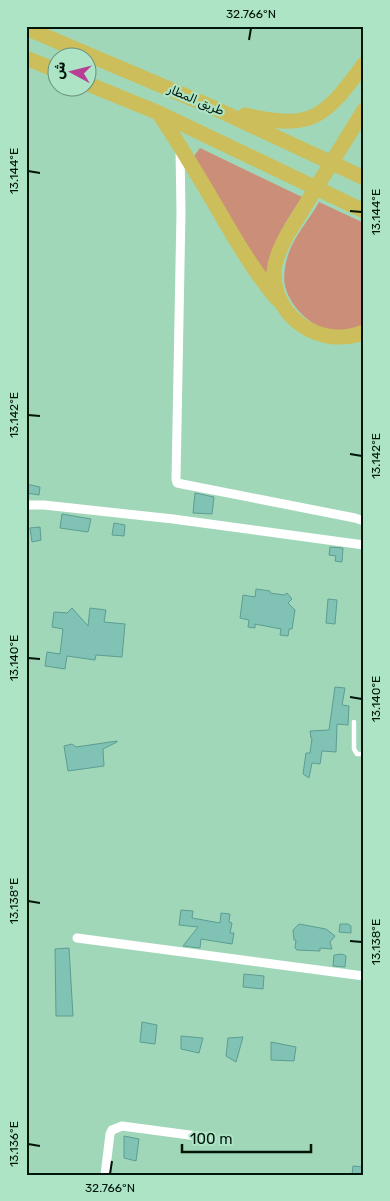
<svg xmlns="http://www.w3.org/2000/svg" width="390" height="1201" viewBox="0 0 390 1201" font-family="Rubik,'Noto Sans Arabic',sans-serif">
  <rect width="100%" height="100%" fill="#a0d7b9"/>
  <!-- green -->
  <g fill="#cb8e78">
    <polygon points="200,148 302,197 286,222 276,241 266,278 194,156"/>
    <path d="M319,202l45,21v102c-7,2 -15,5 -23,6 -25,1 -50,-21 -56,-45 -2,-9 0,-22 3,-31 6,-19 21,-35 31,-53z"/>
  </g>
  <!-- building -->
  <g fill="#80c3b5" stroke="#5c9d91">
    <polygon points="26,484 40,487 39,495 26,493"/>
    <polygon points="195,493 214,497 212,514 193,513"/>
    <polygon points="62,514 91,519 88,532 60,528"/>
    <polygon points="114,523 125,525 124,536 112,535"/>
    <polygon points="40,527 41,540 32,542 30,528"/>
    <polygon points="330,547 343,548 342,562 335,561 336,556 329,555"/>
    <polygon points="256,589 270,591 270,593 284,595 287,593 292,599 288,603 295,610 292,629 289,629 288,636 280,635 281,629 255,624 255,628 248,627 249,620 240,618 243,595 255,597"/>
    <polygon points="328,599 337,600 335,624 326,623"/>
    <polygon points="72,608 88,626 90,608 106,610 104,622 125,624 122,657 96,655 95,660 67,656 65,669 45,666 47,652 60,654 63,629 52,627 54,612 67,613"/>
    <polygon points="335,687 345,688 342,705 349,706 348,725 337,724 336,752 322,751 320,764 312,763 309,778 303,774 306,753 310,753 312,738 311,738 310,731 329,730"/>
    <polygon points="117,741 117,742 103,749 104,766 68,771 64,746 72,744 76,747"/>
    <polygon points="181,910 193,911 192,918 220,923 221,913 230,914 229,922 232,923 230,933 234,933 232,944 201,939 200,948 183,946 198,927 179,925"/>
    <polygon points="299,924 326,929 335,936 330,942 332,949 320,948 320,951 297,950 295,948 296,940 294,940 293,930"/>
    <polygon points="340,924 348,924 351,926 351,933 339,932"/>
    <polygon points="69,948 73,1016 56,1016 55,949"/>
    <polygon points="342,954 346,956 345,967 333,966 334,955"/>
    <polygon points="244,974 264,976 263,989 243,987"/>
    <polygon points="142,1022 157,1025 155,1044 140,1042"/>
    <polygon points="181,1036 203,1038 199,1053 181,1049"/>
    <polygon points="243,1037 236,1062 226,1056 228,1038"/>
    <polygon points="271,1042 296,1047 294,1061 271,1060"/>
    <polygon points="124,1136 139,1139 136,1161 124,1158"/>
    <polygon points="353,1166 364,1167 364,1175 352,1175"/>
  </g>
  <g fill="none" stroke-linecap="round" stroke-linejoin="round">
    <!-- service -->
    <polyline stroke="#fff" stroke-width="4.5" points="354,722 354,749 357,754 364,754"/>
    <!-- minor -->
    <g stroke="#fff" stroke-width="9">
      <polyline points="180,149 181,212 176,479 177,483 355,518 364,521"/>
      <polyline points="26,505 44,505 173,519 364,545"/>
      <polyline points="77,938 364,976"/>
      <polyline points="105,1175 110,1134 112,1130 122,1126 212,1138"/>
    </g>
    <!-- trunk -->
    <g stroke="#ccbe5a" stroke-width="15">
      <polyline points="26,28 214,108 364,178"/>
      <polyline points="26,58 58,71"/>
      <polyline points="88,84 159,113 364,211"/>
      <path d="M364,110l-77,125c-6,12 -12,23 -13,37 -1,46 48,78 90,60"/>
      <path d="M159,114c22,32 41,65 61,99 17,30 35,60 57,86"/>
      <path d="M245,115c68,16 80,2 119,-51"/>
    </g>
  </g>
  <!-- ticks -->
  <path fill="none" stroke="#02150b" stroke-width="2" d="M249,40l2,-12M28,171l12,2M350,211l12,1M28,415l12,1M350,454l12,2M28,658l12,1M350,697l12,2M28,901l12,2M350,941l12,1M28,1144l12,2M110,1174l2,-13"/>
  <g text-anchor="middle" stroke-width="4.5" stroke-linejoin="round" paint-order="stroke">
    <!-- street labels -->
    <g font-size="12" fill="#02150b" stroke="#ade4c5">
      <text transform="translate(196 100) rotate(23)" y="4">طريق المطار</text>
    </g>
  </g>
  <!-- border -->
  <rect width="390" height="1201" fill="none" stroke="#ade4c5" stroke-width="55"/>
  <!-- north arrow -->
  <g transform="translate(72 72) rotate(277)"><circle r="24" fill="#ade4c5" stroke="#69917b"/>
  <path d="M0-4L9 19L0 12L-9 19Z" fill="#b74096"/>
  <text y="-8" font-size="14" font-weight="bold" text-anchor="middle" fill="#02150b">ش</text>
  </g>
  <!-- scale -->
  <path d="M182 1144v8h129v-8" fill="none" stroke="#02150b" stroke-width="2.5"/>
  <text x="190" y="1144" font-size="15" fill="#02150b" stroke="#ade4c5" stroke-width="4" paint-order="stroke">100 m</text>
  <rect x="28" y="28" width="334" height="1146" fill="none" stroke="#02150b" stroke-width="2"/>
  <g font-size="12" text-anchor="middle" fill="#02150b">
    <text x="251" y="18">32.766°N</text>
    <text transform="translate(14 171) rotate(-90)" y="4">13.144°E</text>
    <text transform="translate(376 212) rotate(-90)" y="4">13.144°E</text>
    <text transform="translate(14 415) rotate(-90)" y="4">13.142°E</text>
    <text transform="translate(376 456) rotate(-90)" y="4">13.142°E</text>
    <text transform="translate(14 658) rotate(-90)" y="4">13.140°E</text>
    <text transform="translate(376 699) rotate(-90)" y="4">13.140°E</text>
    <text transform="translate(14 901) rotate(-90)" y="4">13.138°E</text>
    <text transform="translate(376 942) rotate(-90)" y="4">13.138°E</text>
    <text transform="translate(14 1144) rotate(-90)" y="4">13.136°E</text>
    <text x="110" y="1192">32.766°N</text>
  </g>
</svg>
